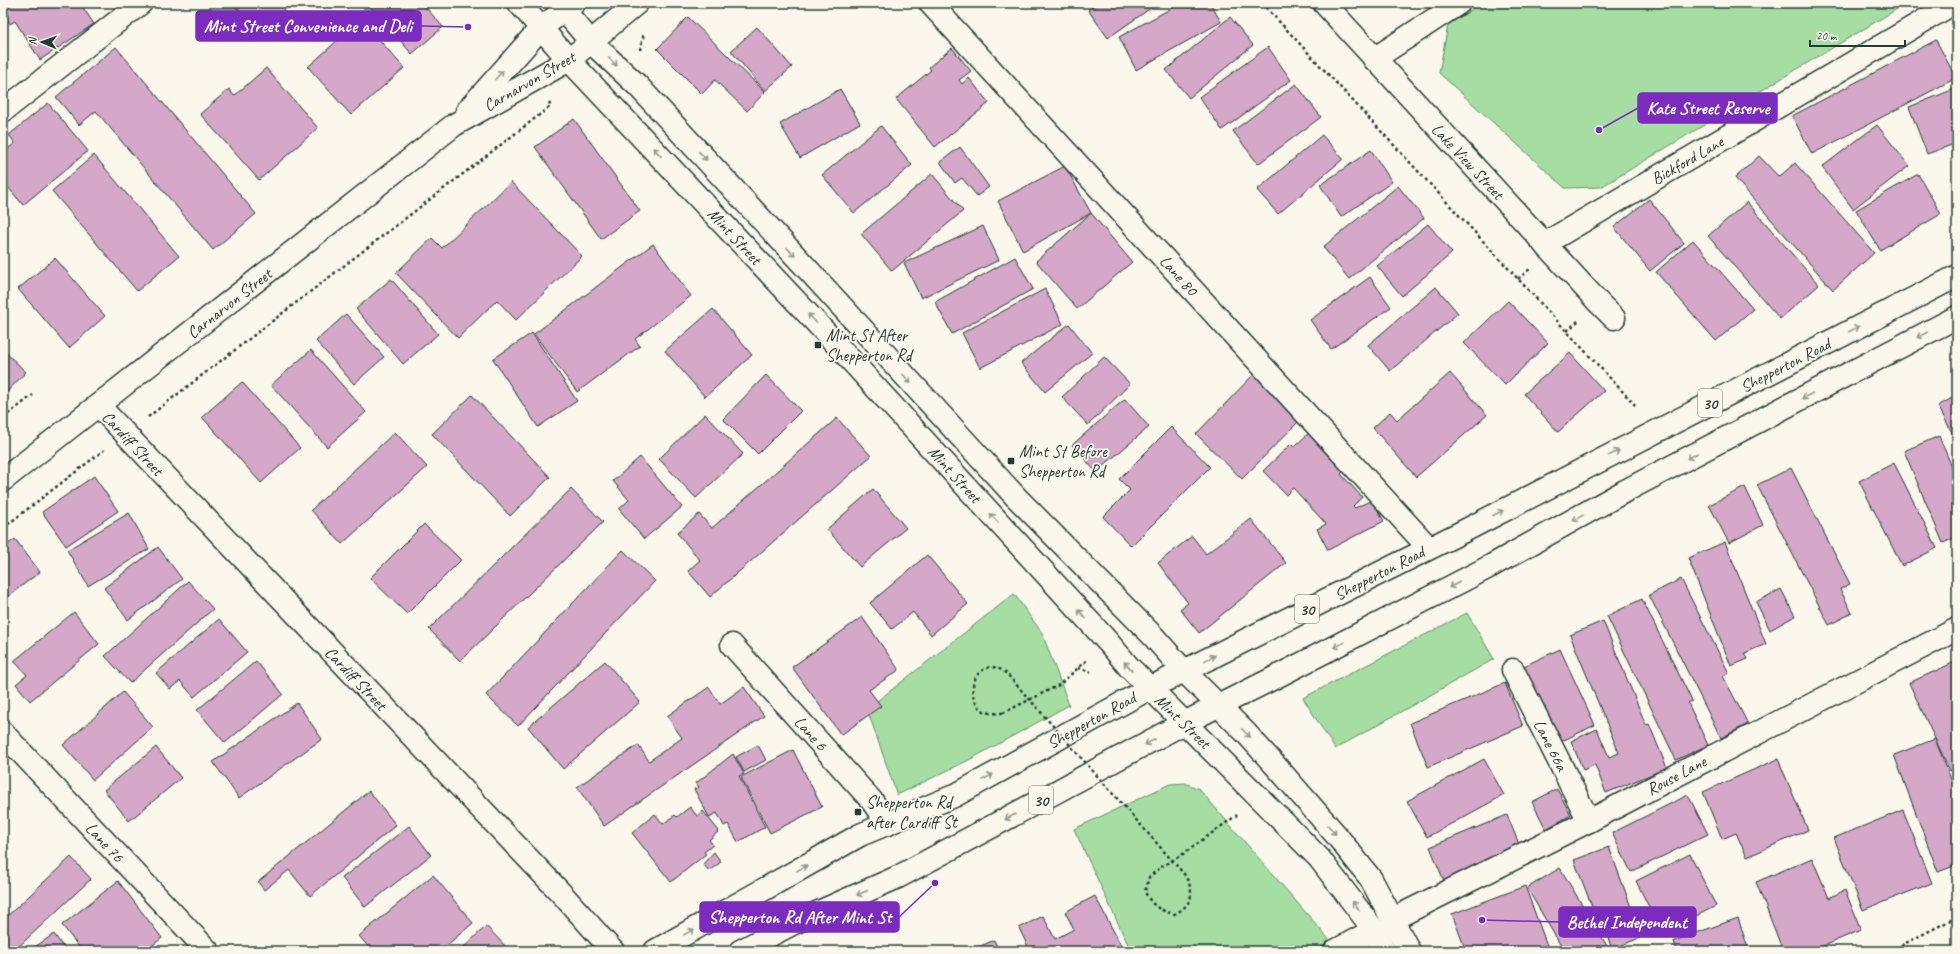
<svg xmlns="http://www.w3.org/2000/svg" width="1960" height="954" viewBox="0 0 1960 954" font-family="Caveat,sans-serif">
  <rect width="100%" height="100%" fill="#fbf7ec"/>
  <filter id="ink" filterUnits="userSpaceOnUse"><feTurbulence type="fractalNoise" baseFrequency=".025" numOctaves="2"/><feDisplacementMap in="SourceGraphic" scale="8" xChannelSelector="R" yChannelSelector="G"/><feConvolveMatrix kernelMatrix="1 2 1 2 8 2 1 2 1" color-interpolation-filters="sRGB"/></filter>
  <g filter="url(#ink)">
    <!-- green -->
    <g fill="#a6dda2" stroke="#628d6b">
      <polygon points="1482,3 1907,3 1601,187 1565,188 1439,73 1448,25"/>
      <polygon points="1014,594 1042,633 1069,705 969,760 897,795 867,709"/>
      <polygon points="1467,613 1494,659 1335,749 1303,698"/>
      <polygon points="1185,783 1199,789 1339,951 1131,951 1074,829 1170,784"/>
    </g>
    <!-- building -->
    <g fill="#d5a7c8" stroke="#1f3d34">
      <polygon points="3,3 80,3 94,24 40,60 15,21 10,24 3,12"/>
      <polygon points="232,3 292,3 257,33"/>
      <polygon points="367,3 422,3 443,27 412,54"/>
      <polygon points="1098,3 1158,3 1108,38 1088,10"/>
      <polygon points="1181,3 1210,3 1221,22 1136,70 1119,37"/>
      <polygon points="688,17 765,92 747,111 715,80 702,94 657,49"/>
      <polygon points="1230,17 1253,45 1189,98 1166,70"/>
      <polygon points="361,19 404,68 351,115 308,67"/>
      <polygon points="757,27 792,67 765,91 731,51"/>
      <polygon points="1936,40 1956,78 1812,154 1792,116"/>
      <polygon points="116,47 256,214 213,250 96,111 79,125 56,97"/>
      <polygon points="1268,47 1291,80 1222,130 1199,97"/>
      <polygon points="952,48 971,71 959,80 962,84 969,78 989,103 935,147 896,99 931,70 929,67"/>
      <polygon points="266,68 318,128 259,180 200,114 229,89 234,96"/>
      <polygon points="1296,84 1321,117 1258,164 1233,131"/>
      <polygon points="1957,88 1957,143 1927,154 1909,107"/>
      <polygon points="840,89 860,123 800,158 780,124"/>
      <polygon points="48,103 88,151 23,205 3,181 3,153 15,143 9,135"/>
      <polygon points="574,119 640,211 601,239 535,147"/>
      <polygon points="1877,125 1909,166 1853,209 1822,167"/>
      <polygon points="881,126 912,165 854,213 822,175"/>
      <polygon points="1322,135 1343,159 1278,214 1257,190"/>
      <polygon points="960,147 989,187 977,196 962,178 955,183 940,162"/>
      <polygon points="1371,150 1392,182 1341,217 1320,185"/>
      <polygon points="94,155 179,256 137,291 52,191"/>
      <polygon points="1759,156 1779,177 1795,163 1874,253 1833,290 1735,178"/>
      <polygon points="1065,166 1091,213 1023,251 998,201"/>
      <polygon points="932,174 963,211 892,271 861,234"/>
      <polygon points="1918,174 1941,214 1880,250 1856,210"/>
      <polygon points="511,182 582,256 516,320 497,300 458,338 396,273 432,238 442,248"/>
      <polygon points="1398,186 1424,218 1349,279 1323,247"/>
      <polygon points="1649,199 1684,243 1650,271 1614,227"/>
      <polygon points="1747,202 1819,285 1780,319 1708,236"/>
      <polygon points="1091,213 1132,262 1077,309 1036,261"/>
      <polygon points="1428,224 1452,253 1402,296 1377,266"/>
      <polygon points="983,226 999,260 921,298 904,263"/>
      <polygon points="1693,240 1753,309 1716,341 1656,272"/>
      <polygon points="653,244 691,296 635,339 640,346 577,392 534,334"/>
      <polygon points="1015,257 1033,289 952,334 935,302"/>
      <polygon points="55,258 105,316 69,348 18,289"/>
      <polygon points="1370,277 1391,307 1331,349 1310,320"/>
      <polygon points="391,279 438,334 403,364 356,309"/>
      <polygon points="1436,287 1458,313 1390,371 1368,345"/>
      <polygon points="1045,289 1063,324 980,368 962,333"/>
      <polygon points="1508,301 1548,343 1505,385 1464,343"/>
      <polygon points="713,309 752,355 705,397 665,351"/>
      <polygon points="346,314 384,357 354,384 316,341"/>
      <polygon points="1069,324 1092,353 1045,392 1021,363"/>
      <polygon points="532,333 577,401 538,427 493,359"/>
      <polygon points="3,350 26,372 3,396"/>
      <polygon points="311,350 366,412 327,447 271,385"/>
      <polygon points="1570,353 1604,391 1558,432 1524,394"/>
      <polygon points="1104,357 1130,384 1088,425 1062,397"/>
      <polygon points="1256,372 1303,417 1242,479 1196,434"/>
      <polygon points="1450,373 1487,415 1416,477 1373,428 1390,412 1397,420"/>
      <polygon points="766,375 801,411 758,454 723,419"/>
      <polygon points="242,382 300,448 261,483 202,417"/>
      <polygon points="472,395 550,477 510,516 432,434"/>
      <polygon points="1957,395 1957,442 1938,406"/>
      <polygon points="1125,399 1149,427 1096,472 1072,445"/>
      <polygon points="705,414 743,454 696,498 659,459"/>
      <polygon points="837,418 871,456 710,597 688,571 700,560 677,533 699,514 712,528"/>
      <polygon points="1171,427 1210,467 1131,546 1103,517 1130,490 1119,479"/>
      <polygon points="1311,431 1346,469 1341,474 1362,497 1353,506 1355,508 1372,500 1384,521 1328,550 1317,529 1326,524 1293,488 1286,495 1263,471 1291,444 1294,447"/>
      <polygon points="395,432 427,467 342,544 311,510"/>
      <polygon points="1939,436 1957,479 1957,537 1943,543 1904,451"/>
      <polygon points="640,457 682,507 644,539 619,509 629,500 613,481"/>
      <polygon points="1894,463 1937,548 1902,566 1859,481"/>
      <polygon points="1791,468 1850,584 1840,589 1852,613 1829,625 1757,485"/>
      <polygon points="94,476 118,511 66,546 42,512"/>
      <polygon points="1745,487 1763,525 1729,543 1709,505"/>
      <polygon points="571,489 603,522 460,661 429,629"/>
      <polygon points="873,489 906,528 860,567 827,529"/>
      <polygon points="129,513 149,549 88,586 67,550"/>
      <polygon points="1251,519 1286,563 1199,633 1180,609 1188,603 1158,563 1192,536 1206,554"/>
      <polygon points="424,524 461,560 407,614 370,578"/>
      <polygon points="15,539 40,572 3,600 3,548"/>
      <polygon points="1725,542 1766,644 1745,653 1748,659 1731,666 1688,558"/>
      <polygon points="158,547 182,579 128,620 104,588"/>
      <polygon points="623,550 655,581 518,726 486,695"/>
      <polygon points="927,555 968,604 931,635 913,612 892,629 870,603"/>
      <polygon points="1681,579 1729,673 1723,676 1748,724 1721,738 1649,595"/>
      <polygon points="188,581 213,609 130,683 105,656"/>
      <polygon points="1781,589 1795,616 1770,630 1756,602"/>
      <polygon points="1642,599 1692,701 1688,703 1708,745 1676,760 1607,616"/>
      <polygon points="74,612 99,644 30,701 16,684 27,675 14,661"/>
      <polygon points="862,617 899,670 869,690 881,706 841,735 792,667"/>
      <polygon points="219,619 247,652 194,697 180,681 170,689 156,673"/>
      <polygon points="1603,621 1646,725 1649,724 1667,768 1606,793 1595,765 1583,770 1571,741 1597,729 1609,757 1619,753 1570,635"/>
      <polygon points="1560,649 1595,725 1560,742 1524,666"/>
      <polygon points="256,661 283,694 225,743 197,710"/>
      <polygon points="605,661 640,702 563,769 528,727"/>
      <polygon points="1957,661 1957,767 1950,771 1909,683"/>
      <polygon points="1505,683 1523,726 1428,767 1410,723"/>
      <polygon points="709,687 720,704 744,687 764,716 604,826 577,787 638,745 649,761 682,738 667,716"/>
      <polygon points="123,692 153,727 93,780 63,745"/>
      <polygon points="297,703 322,739 239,798 213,762"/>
      <polygon points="1935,739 1957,794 1957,865 1938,872 1894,755"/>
      <polygon points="758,745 766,760 744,772 736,757"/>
      <polygon points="156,747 181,778 129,821 104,790"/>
      <polygon points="793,750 822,807 770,833 741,777"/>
      <polygon points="733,754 744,774 739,776 765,827 738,842 728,824 724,826 717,813 709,817 694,789 699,787 696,783"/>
      <polygon points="1484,759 1504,795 1427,837 1407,801"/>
      <polygon points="1778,759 1808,830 1747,857 1736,833 1722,839 1703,792"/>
      <polygon points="1557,789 1571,815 1546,829 1532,802"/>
      <polygon points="369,791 396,825 310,896 289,870 264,890 258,882"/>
      <polygon points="1688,795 1708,834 1631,872 1612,833"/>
      <polygon points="690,807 697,816 703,811 719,831 709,840 713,845 704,852 706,854 671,882 632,833 655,814 663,824 675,815 677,817"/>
      <polygon points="1903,810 1932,883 1863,910 1834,838"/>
      <polygon points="1507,815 1521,849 1444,881 1430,847"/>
      <polygon points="409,826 431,855 365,907 342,878"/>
      <polygon points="1609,847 1642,937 1612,949 1600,916 1596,917 1574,860"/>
      <polygon points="714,852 721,862 709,871 703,864"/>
      <polygon points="1690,854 1716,906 1662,933 1636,881"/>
      <polygon points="71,857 91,879 14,951 3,951 3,920"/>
      <polygon points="1812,858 1829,898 1845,890 1861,930 1811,951 1783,951 1756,882"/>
      <polygon points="1560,868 1610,951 1564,951 1527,888"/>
      <polygon points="433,875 473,923 440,951 372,951 359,936"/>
      <polygon points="118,881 162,938 145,951 82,951 62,925"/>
      <polygon points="1525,886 1549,951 1466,951 1452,914"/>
      <polygon points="1095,896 1124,951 1030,951 1019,928 1043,916 1055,939 1074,929 1065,912"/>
      <polygon points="1738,918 1749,951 1677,951 1674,941"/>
      <polygon points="486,926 510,951 460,951"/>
      <polygon points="54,934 66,951 29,951"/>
      <polygon points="994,940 999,951 970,951"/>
    </g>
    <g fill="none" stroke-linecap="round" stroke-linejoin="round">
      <!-- minor casing -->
      <g stroke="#1f3d34" stroke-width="25">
        <g id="minor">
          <polyline points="930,3 1429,548"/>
          <polyline points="1324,3 1599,303 1614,318"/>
          <polyline points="1374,59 1459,3"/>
          <polyline points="3,111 141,3"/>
          <polyline points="467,111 541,28 574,3"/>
          <polyline points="1544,244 1954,3"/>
          <polyline points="99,406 561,893 613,951"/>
          <polyline points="3,480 454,125 569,60 637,3"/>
          <polyline points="732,645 872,801 888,824"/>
          <polyline points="1513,670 1589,821"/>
          <polyline points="3,733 208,951"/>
          <polyline points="1393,919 1589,821 1957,629"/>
          <polyline points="1335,951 1374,930"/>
        </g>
      </g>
      <!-- major casing -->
      <g stroke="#1f3d34" stroke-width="25">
        <g id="major">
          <polyline points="519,3 569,60 826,333 1108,642 1129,667 1319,858 1374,930 1384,951"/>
          <polyline points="558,3 591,42 637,85 801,262 1016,497 1153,636 1184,671 1246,733 1283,774 1337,836 1371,879 1409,951"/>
        </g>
      </g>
      <!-- highway casing -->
      <g stroke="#1f3d34" stroke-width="25">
        <g id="highway">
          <polyline points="655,951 860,835 954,796 1150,688 1464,531 1957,276"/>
          <polyline points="740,951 794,923 898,877 1184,723 1276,677 1489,567 1625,491 1957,317"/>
        </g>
      </g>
      <!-- path -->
      <g stroke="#1f3d34" stroke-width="2.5" stroke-dasharray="3 3" stroke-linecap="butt">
        <polyline points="1262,3 1636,406"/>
        <polyline points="665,7 670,3"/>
        <polyline points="640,50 644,33"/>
        <polyline points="1518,279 1530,269"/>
        <polyline points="1567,331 1578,321"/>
        <polyline points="148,417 551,106 549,103"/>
        <polyline points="3,418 33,395"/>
        <polyline points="3,528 104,450"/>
        <polyline points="1078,668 1091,672"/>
        <polyline points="1003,713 1059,685 1087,660"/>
        <polyline points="1161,867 1183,854 1237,815"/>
        <polyline points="1890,951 1957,917"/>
      </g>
      <!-- minor -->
      <use href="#minor" stroke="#fbf7ec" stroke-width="22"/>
      <!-- major -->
      <use href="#major" stroke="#fbf7ec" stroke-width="22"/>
      <!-- highway -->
      <use href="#highway" stroke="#fbf7ec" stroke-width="22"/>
      <!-- path-bridge -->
      <path stroke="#1f3d34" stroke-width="2.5" stroke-dasharray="3 3" stroke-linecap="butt" d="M1003,713c-6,0 -13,1 -19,-2 -16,-9 -15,-37 3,-43 8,-3 15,2 20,6l177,200c11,18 10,29 -9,40 -15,-3 -23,-8 -30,-22l4,-15 12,-10"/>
    </g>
    <!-- one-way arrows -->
    <defs><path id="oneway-shaft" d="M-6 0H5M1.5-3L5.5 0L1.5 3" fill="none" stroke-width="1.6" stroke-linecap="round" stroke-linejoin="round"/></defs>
    <g stroke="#8d9a90">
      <use href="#oneway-shaft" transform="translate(613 62) rotate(44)"/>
      <use href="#oneway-shaft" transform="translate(499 75) rotate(-48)"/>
      <use href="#oneway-shaft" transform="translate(657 152) rotate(-133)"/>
      <use href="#oneway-shaft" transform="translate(703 156) rotate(47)"/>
      <use href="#oneway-shaft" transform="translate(791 252) rotate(47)"/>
      <use href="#oneway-shaft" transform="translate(812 318) rotate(-133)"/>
      <use href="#oneway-shaft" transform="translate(1854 329) rotate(-27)"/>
      <use href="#oneway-shaft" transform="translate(1922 335) rotate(152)"/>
      <use href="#oneway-shaft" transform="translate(907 379) rotate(48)"/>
      <use href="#oneway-shaft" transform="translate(1807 396) rotate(152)"/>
      <use href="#oneway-shaft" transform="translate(1614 453) rotate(-27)"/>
      <use href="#oneway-shaft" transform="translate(1692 456) rotate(152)"/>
      <use href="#oneway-shaft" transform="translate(1498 513) rotate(-27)"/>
      <use href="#oneway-shaft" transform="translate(994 518) rotate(-132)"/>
      <use href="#oneway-shaft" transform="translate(1578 518) rotate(151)"/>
      <use href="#oneway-shaft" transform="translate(1454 585) rotate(153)"/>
      <use href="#oneway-shaft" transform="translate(1082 614) rotate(-132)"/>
      <use href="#oneway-shaft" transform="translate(1339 645) rotate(153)"/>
      <use href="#oneway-shaft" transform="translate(1210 658) rotate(-26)"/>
      <use href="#oneway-shaft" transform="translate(1128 666) rotate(-132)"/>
      <use href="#oneway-shaft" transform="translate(1246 733) rotate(45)"/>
      <use href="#oneway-shaft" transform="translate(1150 742) rotate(151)"/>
      <use href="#oneway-shaft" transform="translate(988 777) rotate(-29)"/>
      <use href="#oneway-shaft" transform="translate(1010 817) rotate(152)"/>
      <use href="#oneway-shaft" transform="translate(1332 830) rotate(49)"/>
      <use href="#oneway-shaft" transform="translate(802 868) rotate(-29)"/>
      <use href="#oneway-shaft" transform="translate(862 893) rotate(156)"/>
      <use href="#oneway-shaft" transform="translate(1356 906) rotate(-127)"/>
      <use href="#oneway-shaft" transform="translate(689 932) rotate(-29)"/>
    </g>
  </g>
  <!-- markers -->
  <g fill="#1f3d34" stroke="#fbf7ec" stroke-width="1.5">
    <rect x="814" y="341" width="8" height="8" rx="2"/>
    <rect x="1007" y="457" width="8" height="8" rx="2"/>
    <rect x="854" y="808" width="8" height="8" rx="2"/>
  </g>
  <g text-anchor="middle" stroke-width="3.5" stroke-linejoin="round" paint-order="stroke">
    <!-- shield labels -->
    <g fill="#fbf7ec" stroke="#61756b" stroke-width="1">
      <rect x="1698" y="389" width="24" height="28" rx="3"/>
      <rect x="1295" y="595" width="24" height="28" rx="3"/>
      <rect x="1029" y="786" width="24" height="28" rx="3"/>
    </g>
    <g font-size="16" font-weight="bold" fill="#1f3d34">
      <text x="1710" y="409">30</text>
      <text x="1307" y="615">30</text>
      <text x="1041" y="806">30</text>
    </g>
    <!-- street labels -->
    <g font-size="17" fill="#1f3d34" stroke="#fbf7ec">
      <text transform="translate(529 81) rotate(-30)" y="6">Carnarvon Street</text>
      <text transform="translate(1687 160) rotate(-30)" y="6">Bickford Lane</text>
      <text transform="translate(1468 161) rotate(47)" y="6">Lake View Street</text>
      <text transform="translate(735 236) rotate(47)" y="6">Mint Street</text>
      <text transform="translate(1179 275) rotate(48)" y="6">Lane 80</text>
      <text transform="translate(229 303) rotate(-38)" y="6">Carnarvon Street</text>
      <text transform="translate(1785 365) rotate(-27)" y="6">Shepperton Road</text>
      <text transform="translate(133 443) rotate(47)" y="6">Cardiff Street</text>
      <text transform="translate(955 474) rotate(48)" y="6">Mint Street</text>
      <text transform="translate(1379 573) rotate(-27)" y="6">Shepperton Road</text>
      <text transform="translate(356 678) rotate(46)" y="6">Cardiff Street</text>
      <text transform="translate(1091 720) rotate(-29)" y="6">Shepperton Road</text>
      <text transform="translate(1183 721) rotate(44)" y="6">Mint Street</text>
      <text transform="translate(811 733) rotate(48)" y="6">Lane 6</text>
      <text transform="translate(1551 745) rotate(63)" y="6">Lane 66a</text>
      <text transform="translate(1676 775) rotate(-28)" y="6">Rouse Lane</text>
      <text transform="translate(105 842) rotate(47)" y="6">Lane 76</text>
    </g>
    <!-- poi labels -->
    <g font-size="17" fill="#1f3d34" stroke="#fbf7ec" text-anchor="start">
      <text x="826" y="341">Mint St After<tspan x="826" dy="20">Shepperton Rd</tspan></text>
      <text x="1019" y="457">Mint St Before<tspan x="1019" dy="20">Shepperton Rd</tspan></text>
      <text x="866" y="808">Shepperton Rd<tspan x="866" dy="20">after Cardiff St</tspan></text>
    </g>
  </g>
  <!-- callouts -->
  <path fill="none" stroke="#7b2cbf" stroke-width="1.5" d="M468 27L421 26M1599 130L1638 108M935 883L899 917M1482 920L1559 922"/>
  <g fill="#7b2cbf" stroke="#fbf7ec" stroke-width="1.5">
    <circle cx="468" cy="27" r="4"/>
    <circle cx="1599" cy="130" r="4"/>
    <circle cx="935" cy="883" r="4"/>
    <circle cx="1482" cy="920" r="4"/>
  </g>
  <g fill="#7b2cbf" stroke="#7b2cbf" stroke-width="1.5">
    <rect x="196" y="11" width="225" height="30" rx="4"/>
    <rect x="1638" y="93" width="139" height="30" rx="4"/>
    <rect x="700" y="902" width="199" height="30" rx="4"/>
    <rect x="1559" y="907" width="137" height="30" rx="4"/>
  </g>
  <g font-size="18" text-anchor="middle" font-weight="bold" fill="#fff">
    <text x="308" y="32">Mint Street Convenience and Deli</text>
    <text x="1708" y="114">Kate Street Reserve</text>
    <text x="800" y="923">Shepperton Rd After Mint St</text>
    <text x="1627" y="928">Bethel Independent</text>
  </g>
  <!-- margin -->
  <rect width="1960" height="954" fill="none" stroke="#fbf7ec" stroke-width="16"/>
  <rect x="8" y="8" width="1944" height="938" fill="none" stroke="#1f3d34" stroke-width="1.5" filter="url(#ink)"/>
  <!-- north arrow -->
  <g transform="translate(42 42) rotate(272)" stroke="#fbf7ec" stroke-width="3" paint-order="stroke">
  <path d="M0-3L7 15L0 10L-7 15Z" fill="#1f3d34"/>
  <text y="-6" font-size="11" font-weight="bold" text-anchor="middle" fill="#1f3d34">N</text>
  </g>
  <!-- scale -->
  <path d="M1810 40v6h95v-6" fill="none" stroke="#1f3d34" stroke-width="2"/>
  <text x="1816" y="40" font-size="12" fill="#1f3d34" stroke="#fbf7ec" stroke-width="3" paint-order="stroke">20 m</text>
</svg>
